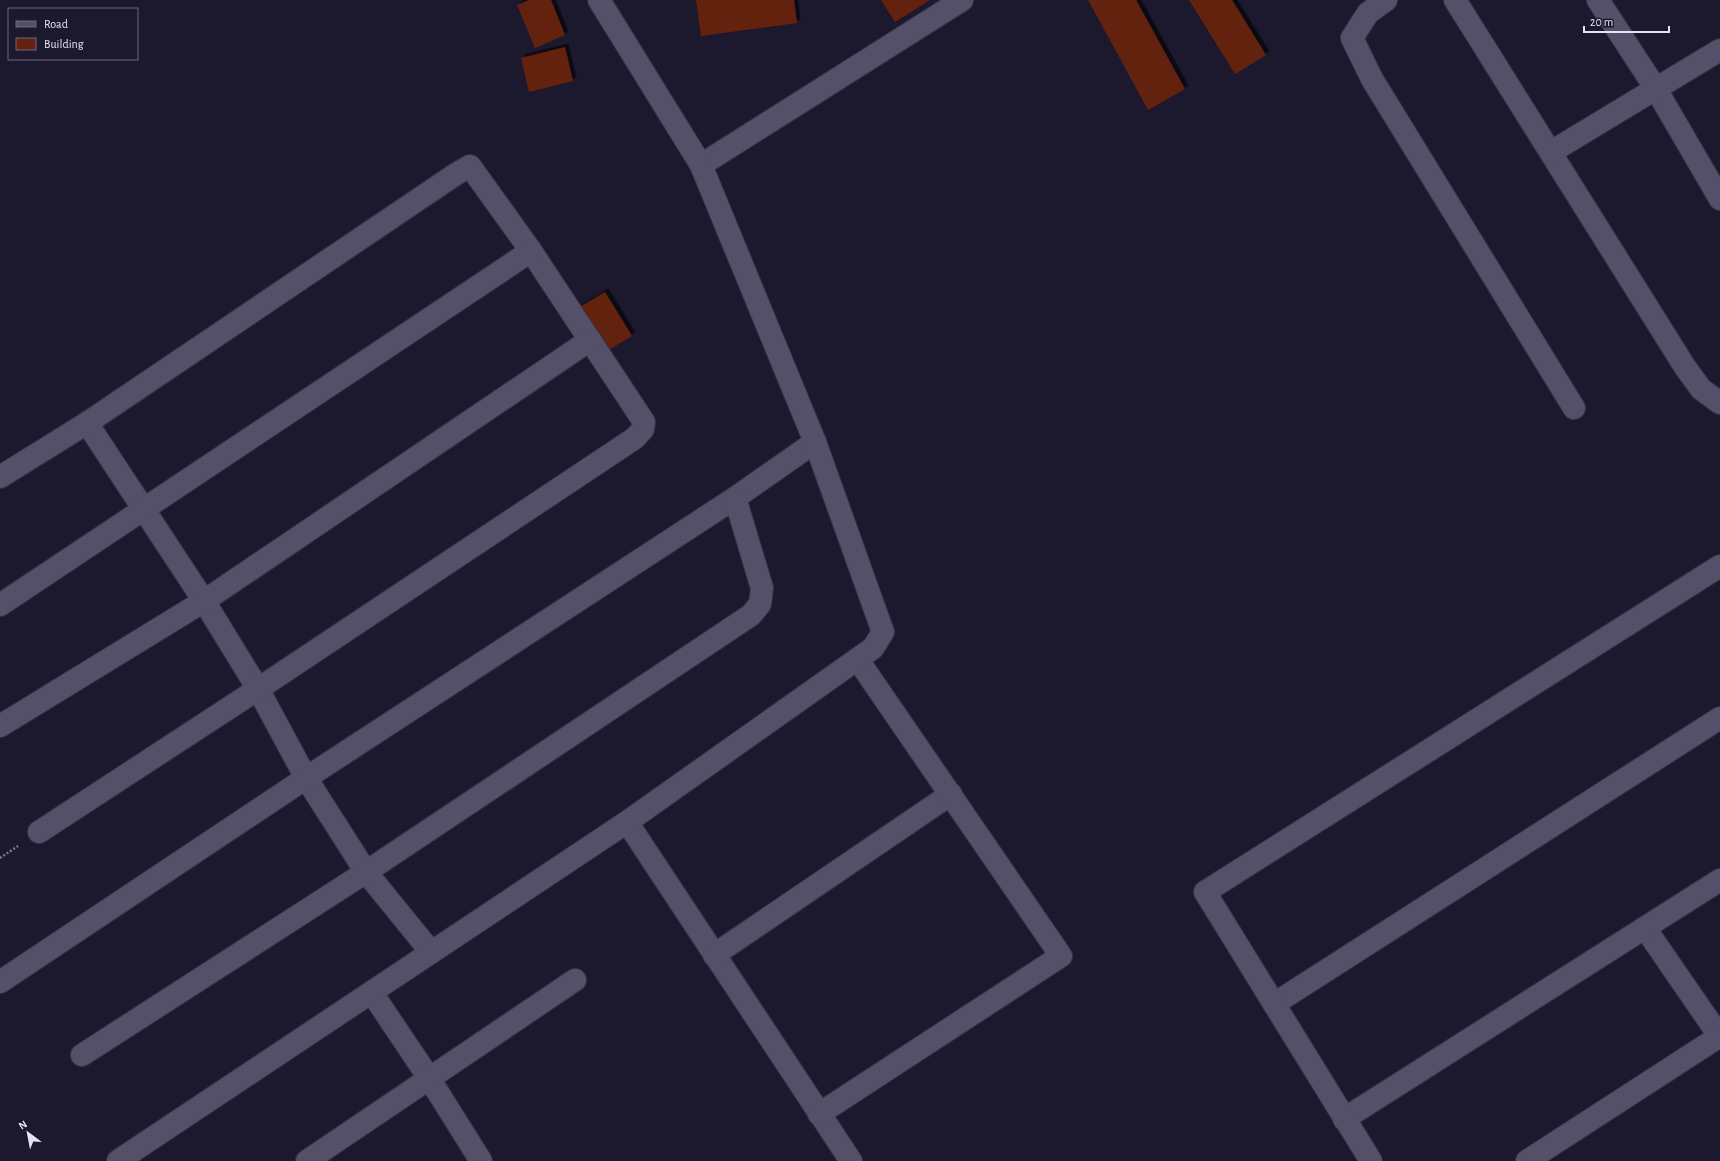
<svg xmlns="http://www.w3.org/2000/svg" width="1720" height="1161" viewBox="0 0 1720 1161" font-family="'Alegreya Sans',sans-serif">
  <defs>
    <filter id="shadow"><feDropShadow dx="3.5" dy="-3.5" stdDeviation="0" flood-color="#0009"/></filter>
  </defs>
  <rect width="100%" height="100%" fill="#1c182d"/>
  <!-- building -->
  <g fill="#642210" filter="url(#shadow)">
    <polygon points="529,0 551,0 565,35 535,48 517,5"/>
    <polygon points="696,0 794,0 797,23 701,36"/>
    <polygon points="881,0 930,0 895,22"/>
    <polygon points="1088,0 1136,0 1185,89 1148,110"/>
    <polygon points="1189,0 1232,0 1266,55 1235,74"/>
    <polygon points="565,47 573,81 529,92 521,58"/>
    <polygon points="605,292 632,336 605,352 578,308"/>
  </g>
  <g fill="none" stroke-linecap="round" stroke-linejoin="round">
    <!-- street casing -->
    <g stroke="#383446" stroke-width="24">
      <g id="street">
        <polyline points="1386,0 1368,13 1352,38 1372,79 1574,408"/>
        <polyline points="1455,0 1685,367 1701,389 1720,403"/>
        <polyline points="1598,0 1656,89 1720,199"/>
        <polyline points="1551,152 1720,50"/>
        <polyline points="701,165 962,0"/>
        <polyline points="87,423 204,601 258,689 306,778 366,872 431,952"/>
        <polyline points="0,477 87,423 456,174 470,166 531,251 644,422 643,429 635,438 258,689 39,832"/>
        <polyline points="0,605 531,251"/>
        <polyline points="0,726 204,601 590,340"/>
        <polyline points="627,822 851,1161"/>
        <polyline points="1645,928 1720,1037"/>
        <polyline points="714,955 951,794"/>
        <polyline points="0,982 306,778 735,498 815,442"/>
        <polyline points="372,993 429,1078 481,1161"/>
        <polyline points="1274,1004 1720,718"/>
        <polyline points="82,1055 366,872 751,615 760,604 762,588 735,498"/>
        <polyline points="819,1114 1061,956 858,660"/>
        <polyline points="1344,1119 1720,880"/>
        <polyline points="118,1161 627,822 873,648 883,632 815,442 701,165 599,0"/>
        <polyline points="307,1161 575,980"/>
        <polyline points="1371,1161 1205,892 1720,566"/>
        <polyline points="1527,1161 1720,1036"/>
      </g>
    </g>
    <!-- path -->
    <polyline stroke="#7d7a8d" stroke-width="2.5" stroke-dasharray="2 2" stroke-linecap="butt" points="0,858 18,846"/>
    <!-- street -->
    <use href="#street" stroke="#545069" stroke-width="22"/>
  </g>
  <!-- legend -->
  <rect x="8" y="8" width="130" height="52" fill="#1c182d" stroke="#6c697c"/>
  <rect x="16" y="21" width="20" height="6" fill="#545069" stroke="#6c697c"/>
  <text x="44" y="28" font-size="12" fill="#e5e3f2">Road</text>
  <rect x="16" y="38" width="20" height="12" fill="#642210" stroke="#6c697c"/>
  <text x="44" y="48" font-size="12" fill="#e5e3f2">Building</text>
  <!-- north arrow -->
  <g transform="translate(28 1133) rotate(328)" stroke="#1c182d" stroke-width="3" paint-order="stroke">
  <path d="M0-3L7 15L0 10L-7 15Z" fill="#e5e3f2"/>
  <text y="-6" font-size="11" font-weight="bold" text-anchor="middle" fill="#e5e3f2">N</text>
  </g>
  <!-- scale -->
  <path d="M1584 26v6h85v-6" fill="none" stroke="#e5e3f2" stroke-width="2"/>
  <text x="1590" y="26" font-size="12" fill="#e5e3f2" stroke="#1c182d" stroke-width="3" paint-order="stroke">20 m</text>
</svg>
